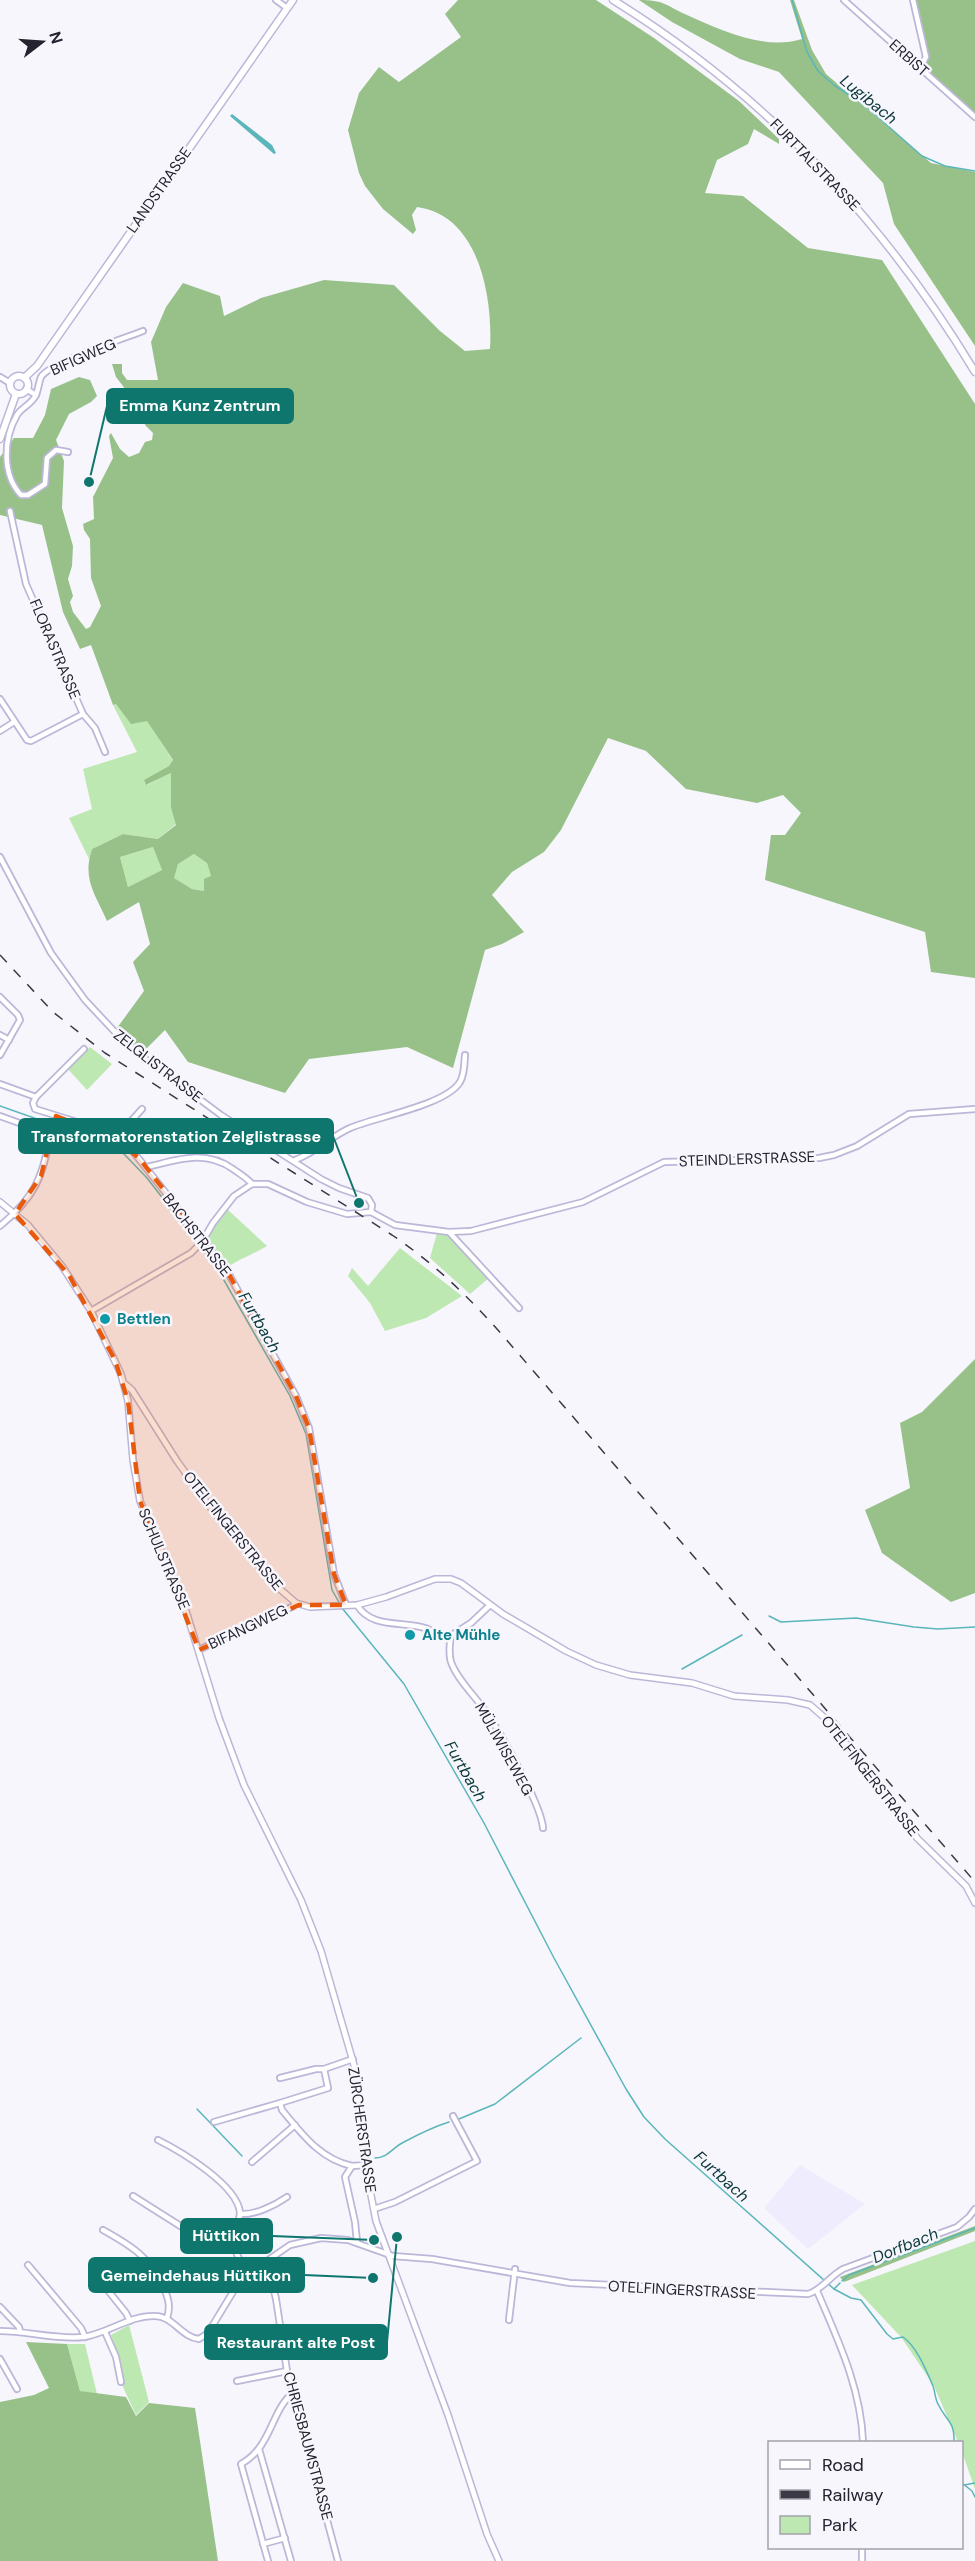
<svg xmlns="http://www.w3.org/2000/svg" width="975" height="2561" viewBox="0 0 975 2561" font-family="'DM Sans',sans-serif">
  <rect width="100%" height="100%" fill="#f7f6fd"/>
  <!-- built -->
  <polygon fill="#efecfd" points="800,2165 865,2204 808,2249 764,2208"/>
  <!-- green -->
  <g fill="#bee8b1">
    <polygon points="116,704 147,720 173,761 169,766 144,781 147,785 171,773 171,808 176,824 158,839 123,834 92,849 89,859 69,818 92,809 83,769 137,752 113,705"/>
    <polygon points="153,847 162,870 128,887 120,857"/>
    <polygon points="194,854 207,863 211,876 204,891 192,889 173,878 178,864"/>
    <polygon points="90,1047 112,1064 87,1090 68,1069"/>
    <path d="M227,1209l40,37c-13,8 -26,12 -39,21l-22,-27z"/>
    <polygon points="437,1233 448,1236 490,1277 470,1294 430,1258"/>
    <polygon points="400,1248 462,1296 426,1318 385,1331 370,1303 348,1276 352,1268 368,1286"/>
    <polygon points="975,2241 975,2489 962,2452 962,2442 958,2442 934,2386 901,2337 852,2285"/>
    <polygon points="129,2325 149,2402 136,2415 123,2387 119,2361 111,2335"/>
    <polygon points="67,2344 85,2344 97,2394 80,2391"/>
  </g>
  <!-- forest -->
  <g fill="#98c18a" fill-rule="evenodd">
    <path d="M458,0h138l58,38 85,63 40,38v5l-25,-15 -6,15 -31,16 -12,33 38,3 65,52 74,12 93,144v574l-44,-6 -6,-40 -160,-52 6,-45h14l16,-22 -18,-18 -26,8 -71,-14 -40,-38 -38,-13 -47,92 -17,22 -32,20 -20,23 32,37 -22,12 -17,6 -32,118 -46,-21 -98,12 -24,34 -97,-31 -23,-32 -22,22 -13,-9 -13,-15 27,-37 -11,-29 17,-18 -11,-42 -32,19c-12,-27 -25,-42 -15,-72l31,-15 35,5 18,-14 -5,-17v-35l-25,12 -2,-5 25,-14 4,-6 -26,-39 -16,3 -15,-20 -3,1 -22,-60 -11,4 -17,-37 -21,-87 -42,-10v-58l14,-19h19l12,-23 6,-26 28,-12 11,3 7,16 -6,6 -22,12 -13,26 8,21 -2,47 11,38 -1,20 -4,13 5,17 -3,6 3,10 13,17 4,-2 11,-21 -10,-28 -1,-39 -6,-9 -1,-6 11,-5 -1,-22 20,-39 -4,-22 2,-3 9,16 9,8 10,-4 6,-11 7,-2 1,-7 -8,-8 1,-9 -30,-39 -4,-13h10v9l5,7h31l-7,-38 15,-35 17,-24 37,13 4,20 37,-18 63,-18 70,5 46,46 25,20 25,-2c3,-52 -11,-134 -73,-142l-5,8 4,15 -3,4 -30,-25 -18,-23 -6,-13 -11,-43 11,-37 20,-26 20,15 62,-45 -16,-23zM153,847l9,23 -34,17 -8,-30zM194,854l13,9 4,13 -7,3v12l-12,-2 -18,-11 4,-14z"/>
    <path d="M639,0c25,0 26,5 48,15 34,15 77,36 115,24l-12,-39h4l18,50 14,24 105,89 44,9v174l-81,-122 -11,-41 -104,-111 -39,-13 -68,-37z"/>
    <polygon points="915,0 975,0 975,113 921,65 926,57"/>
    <polygon points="975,1359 975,1593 951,1602 882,1553 865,1510 910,1488 900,1423 922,1412"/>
    <polygon points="975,2226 975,2231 844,2282 840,2277"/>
    <polygon points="26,2342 67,2344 80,2391 126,2397 136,2416 149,2403 195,2408 218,2561 0,2561 0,2402 34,2395 49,2388"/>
  </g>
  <!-- water -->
  <polygon fill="#5ab6ba" points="232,114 272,145 276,153 274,154 230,116"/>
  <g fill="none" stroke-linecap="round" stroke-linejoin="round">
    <!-- stream -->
    <g stroke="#5ab6ba" stroke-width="1.5">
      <polyline points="792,0 807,52 818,71 834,85 863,104 922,156 945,166 975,171"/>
      <polyline points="0,1106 111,1145 125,1155 147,1178 217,1268 290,1396 306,1434 332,1590 340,1604"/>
      <path d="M342,1608l62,76 80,139 70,135 72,131 18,28 21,22 169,150 17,9 10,2 26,34 6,5 10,-2c14,10 23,33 30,49 2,5 2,13 5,18 8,17 17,17 16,38"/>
      <polyline points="769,1616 781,1622 856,1618 914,1627 938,1629 975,1627"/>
      <polyline points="682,1669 742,1635"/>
      <polyline points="197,2109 242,2156"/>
      <polyline points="459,2119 495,2104 581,2038"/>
      <path d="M375,2158c13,0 18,-11 29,-16 15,-8 29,-15 45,-20"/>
      <polyline points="842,2281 849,2275 975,2228"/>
      <polyline points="834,2289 840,2283"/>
      <polyline points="962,2483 972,2491 975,2497"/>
      <polyline points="964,2485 975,2483"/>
    </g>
    <!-- minor casing -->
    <g stroke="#bcb7d8" stroke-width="8">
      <g id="minor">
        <polyline points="276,0 287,8"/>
        <polyline points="844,0 975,117"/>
        <polyline points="913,0 926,57 920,68"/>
        <polyline points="0,377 10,383"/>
        <path d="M26,389l10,6c-5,10 -14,12 -19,20 -14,24 -15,60 4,80h7l17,-11 2,-26 9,-8 12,2"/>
        <path d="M36,395c2,-5 3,-13 5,-18 8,-14 84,-39 102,-46"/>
        <polyline points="10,511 26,584 83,714 95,728 105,752"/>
        <polyline points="0,699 27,740 31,741 83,714"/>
        <polyline points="0,731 14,722"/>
        <polyline points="0,857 51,953 85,1000 128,1046 221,1115 321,1179 339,1188 368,1198 372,1205 371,1212"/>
        <polyline points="0,997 18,1015 20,1020 0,1055"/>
        <polyline points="0,1035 9,1040"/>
        <polyline points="0,1084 36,1097 33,1103 35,1109 77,1122 131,1149 226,1269 296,1396 309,1428 334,1574 346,1605"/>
        <polyline points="36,1097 84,1049"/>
        <polyline points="0,1116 50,1134"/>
        <polyline points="115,1139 142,1109"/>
        <path d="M295,1160c20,-7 35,-23 55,-32 26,-11 96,-23 110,-46 5,-9 4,-17 5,-27"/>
        <path d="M147,1167c31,-7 57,-18 86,2 7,5 14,9 19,15"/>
        <path d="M0,1226c46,-38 41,-58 56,-110"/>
        <polyline points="449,1232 471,1231 583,1202 664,1162 819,1158 834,1155 857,1146 909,1114 975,1109"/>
        <polyline points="91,1311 191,1253 202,1242 213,1223 234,1196 252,1184 268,1184 307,1202 347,1214 371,1212 395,1225 449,1232 519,1308"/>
        <path d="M357,1605c15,25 49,15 71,24 8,4 13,8 22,10"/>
        <path d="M490,1605l-19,18 -19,12c-3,6 -3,21 -1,27 6,17 22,32 32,46 16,21 58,96 60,120"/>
        <polyline points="199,1650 256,1621 292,1607 296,1603"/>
        <path d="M324,2069l4,19 -48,15 2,7c20,24 38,49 70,56"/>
        <polyline points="280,2078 316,2069 324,2069 353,2059"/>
        <polyline points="214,2122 280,2103"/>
        <path d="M158,2140c22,11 80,45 82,73 0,5 -3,12 -5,18 -4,16 4,29 13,43"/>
        <polyline points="252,2162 295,2125"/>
        <polyline points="133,2196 193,2234 202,2237 234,2238"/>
        <polyline points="374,2209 395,2202 477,2161 453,2116"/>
        <path d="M240,2214c15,1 34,-8 47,-17"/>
        <path d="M103,2230c27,15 47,27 60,56 5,11 8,20 4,32"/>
        <polyline points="357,2242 355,2222 345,2177 352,2166 365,2165"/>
        <polyline points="267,2261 276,2299 287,2371 338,2561"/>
        <polyline points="28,2265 81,2328 85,2337"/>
        <polyline points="98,2278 126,2313 130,2321"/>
        <path d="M817,2291c21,49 44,97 46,151"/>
        <polyline points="0,2307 19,2327 20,2332"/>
        <polyline points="509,2320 515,2269"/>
        <path d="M0,2331c28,0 56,9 84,6 25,-4 46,-22 71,-21 18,0 26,21 44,23l9,-6 31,-51 9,-8 42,-29 31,-7 27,2 45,16 39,3 138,24 238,11c14,-4 22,-18 35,-25l114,-42 12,-10 6,-8"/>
        <polyline points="105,2332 116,2357 121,2382"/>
        <polyline points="0,2359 17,2389"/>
        <polyline points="237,2381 287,2371"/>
        <polyline points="259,2449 291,2561"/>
        <polyline points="263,2544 285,2538"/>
        <path d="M268,2561l-27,-97c31,-17 30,-54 52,-71"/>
        <polyline points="862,2561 862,2548"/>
      </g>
    </g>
    <!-- tertiary casing -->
    <g stroke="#bcb7d8" stroke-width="8">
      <g id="tertiary">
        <polyline points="0,1202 28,1225 62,1266 91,1311 121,1374 128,1401 133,1460 140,1501 186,1611 219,1718 244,1785 301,1900 321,1951 356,2072 363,2154 376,2221 448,2415 487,2534 499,2561"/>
        <polyline points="125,1384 132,1390 177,1461 210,1507 274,1584 296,1603 310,1607 357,1605 386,1597 435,1579 451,1579 461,1583 503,1614 566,1651 596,1665 630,1675 692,1683 734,1696 788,1700 810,1705 826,1719 885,1791 917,1838 966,1886 975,1903"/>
      </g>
    </g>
    <!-- secondary casing -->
    <g stroke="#bcb7d8" stroke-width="9">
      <g id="secondary">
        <path d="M613,0c150,93 271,221 362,372"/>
        <circle cx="19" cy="385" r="9"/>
        <polyline points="24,378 37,366 293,0"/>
        <polyline points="0,439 16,394"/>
      </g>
    </g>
    <!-- minor -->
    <use href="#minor" stroke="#fff" stroke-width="4.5"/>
    <!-- tertiary -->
    <use href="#tertiary" stroke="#fff" stroke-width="5"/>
    <!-- secondary -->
    <use href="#secondary" stroke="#fff" stroke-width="6"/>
    <!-- rail -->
    <path stroke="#3b3944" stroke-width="1.5" stroke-dasharray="10 10" stroke-linecap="butt" d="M0,955l53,57 52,41 287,182c43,29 78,63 112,102l471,545"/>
  </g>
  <!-- marked area -->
  <path fill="#e8590c" fill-opacity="0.2" stroke="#e8590c" stroke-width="4.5" stroke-dasharray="12 8" stroke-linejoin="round" d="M56,1116l59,23 24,19 87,111 70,127 13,32 25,146 12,31h-47l-100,45 -59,-149 -12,-100 -13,-41 -46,-85 -54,-61 26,-38z"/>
  <!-- markers -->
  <g fill="#0f9aa8" stroke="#f7f6fd" stroke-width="2">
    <circle cx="105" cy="1319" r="6"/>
    <circle cx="410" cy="1635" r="6"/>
  </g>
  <g text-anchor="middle" stroke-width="5" stroke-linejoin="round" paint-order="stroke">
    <!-- street labels -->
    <g font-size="15" fill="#25232f" stroke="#f7f6fd">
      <text transform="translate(909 58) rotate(42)" y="5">ERBIST</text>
      <text transform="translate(815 165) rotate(46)" y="5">FURTTALSTRASSE</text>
      <text transform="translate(159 190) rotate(-55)" y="5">LANDSTRASSE</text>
      <text transform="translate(83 357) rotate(-24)" y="5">BIFIGWEG</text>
      <text transform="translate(55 649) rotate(67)" y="5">FLORASTRASSE</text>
      <text transform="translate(158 1066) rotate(38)" y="5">ZELGLISTRASSE</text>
      <text transform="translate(747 1159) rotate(-2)" y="5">STEINDLERSTRASSE</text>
      <text transform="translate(197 1235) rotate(52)" y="5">BACHSTRASSE</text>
      <text transform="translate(233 1531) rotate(51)" y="5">OTELFINGERSTRASSE</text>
      <text transform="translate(164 1559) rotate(67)" y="5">SCHULSTRASSE</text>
      <text transform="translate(248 1627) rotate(-25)" y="5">BIFANGWEG</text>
      <text transform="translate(504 1749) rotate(61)" y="5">MÜLIWISEWEG</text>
      <text transform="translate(870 1776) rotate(52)" y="5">OTELFINGERSTRASSE</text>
      <text transform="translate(362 2130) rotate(82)" y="5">ZÜRCHERSTRASSE</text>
      <text transform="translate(682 2290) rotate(3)" y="5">OTELFINGERSTRASSE</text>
      <text transform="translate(308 2446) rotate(75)" y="5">CHRIESBAUMSTRASSE</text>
    </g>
    <!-- culture labels -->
    <g font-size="15" font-weight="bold" fill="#0d838f" stroke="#f7f6fd" text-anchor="start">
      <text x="117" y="1324">Bettlen</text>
      <text x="422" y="1640">Alte Mühle</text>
    </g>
    <!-- water labels -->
    <g font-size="16" font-style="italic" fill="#0a383a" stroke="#f7f6fd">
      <text transform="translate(869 99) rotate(39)" y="6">Lugibach</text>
      <text transform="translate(260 1322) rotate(60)" y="6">Furtbach</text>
      <text transform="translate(466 1771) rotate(60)" y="6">Furtbach</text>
      <text transform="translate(722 2176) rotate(42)" y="6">Furtbach</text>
      <text transform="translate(905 2245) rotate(-22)" y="6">Dorfbach</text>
    </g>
  </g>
  <!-- callouts -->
  <path fill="none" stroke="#0f766e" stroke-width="2" d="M89 482L107 406M359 1203L333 1136M374 2240L272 2236M373 2278L304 2275M397 2237L387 2342"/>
  <g fill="#0f766e" stroke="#f7f6fd" stroke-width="2">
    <circle cx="89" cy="482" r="6"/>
    <circle cx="359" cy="1203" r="6"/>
    <circle cx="374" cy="2240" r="6"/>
    <circle cx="373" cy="2278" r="6"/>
    <circle cx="397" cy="2237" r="6"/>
  </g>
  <g fill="#0f766e" stroke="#0f766e" stroke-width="2">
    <rect x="107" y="389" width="186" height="34" rx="6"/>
    <rect x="19" y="1119" width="314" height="34" rx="6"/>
    <rect x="181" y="2219" width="91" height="34" rx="6"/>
    <rect x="89" y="2258" width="215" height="34" rx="6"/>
    <rect x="205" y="2325" width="182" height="34" rx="6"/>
  </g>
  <g font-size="16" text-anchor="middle" font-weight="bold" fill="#fff">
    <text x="200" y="411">Emma Kunz Zentrum</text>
    <text x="176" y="1142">Transformatorenstation Zelglistrasse</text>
    <text x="226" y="2241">Hüttikon</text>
    <text x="196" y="2281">Gemeindehaus Hüttikon</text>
    <text x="296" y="2348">Restaurant alte Post</text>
  </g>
  <!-- legend -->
  <rect x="768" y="2441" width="195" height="108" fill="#f7f6fd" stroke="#a3a2ab" stroke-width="1.5"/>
  <rect x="780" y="2460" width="30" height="9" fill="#ffffff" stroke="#a3a2ab" stroke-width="1.5"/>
  <text x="822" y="2471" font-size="18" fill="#25232f">Road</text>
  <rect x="780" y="2490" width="30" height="9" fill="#3b3944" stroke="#a3a2ab" stroke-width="1.5"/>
  <text x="822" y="2501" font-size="18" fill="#25232f">Railway</text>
  <rect x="780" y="2516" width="30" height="18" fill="#bee8b1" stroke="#a3a2ab" stroke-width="1.5"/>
  <text x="822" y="2531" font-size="18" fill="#25232f">Park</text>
  <!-- north arrow -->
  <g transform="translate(42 42) rotate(73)" stroke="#f7f6fd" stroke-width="4.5" paint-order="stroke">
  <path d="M0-4.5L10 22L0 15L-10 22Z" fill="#25232f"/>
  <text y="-9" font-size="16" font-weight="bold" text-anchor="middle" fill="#25232f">N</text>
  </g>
</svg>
